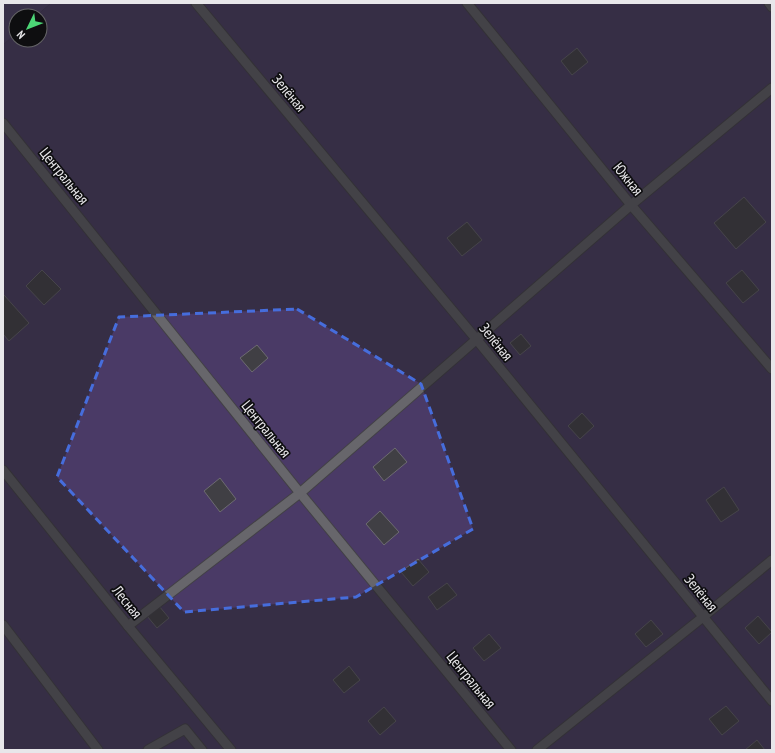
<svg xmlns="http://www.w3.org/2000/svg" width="775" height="753" viewBox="0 0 775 753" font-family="'PT Sans Narrow',sans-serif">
  <rect width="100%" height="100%" fill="#262429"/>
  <!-- green -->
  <polygon fill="#4a3a66" points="51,3 772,3 772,750 3,750 3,45 16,33 16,40 40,40 40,16 36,16"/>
  <!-- forest -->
  <polygon fill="#51406f" points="3,3 51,3 36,16 16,16 16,33 3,45"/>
  <!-- building -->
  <g fill="#403f44" stroke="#6d6b71">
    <polygon points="577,48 588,62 572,75 561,61"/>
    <polygon points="744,197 766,222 736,249 714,223"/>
    <polygon points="467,222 482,240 462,256 447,238"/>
    <polygon points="42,270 61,289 44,305 26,286"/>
    <polygon points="742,270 759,290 743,303 726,283"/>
    <polygon points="4,295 29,323 9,341 3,334 3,296"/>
    <polygon points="521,334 531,346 520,355 510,343"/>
    <polygon points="257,345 268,358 252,372 240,358"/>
    <polygon points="582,413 594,426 580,439 568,426"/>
    <polygon points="395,448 407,462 384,481 373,467"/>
    <polygon points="220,478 236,499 220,512 204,491"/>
    <polygon points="724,487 739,510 721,522 706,500"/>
    <polygon points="380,511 399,532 384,545 366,524"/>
    <polygon points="418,559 429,572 413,586 401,572"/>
    <polygon points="447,583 457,595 437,610 428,597"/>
    <polygon points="159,606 169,618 157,628 147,616"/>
    <polygon points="758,616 772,632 759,644 745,628"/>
    <polygon points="651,620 663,634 646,647 635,634"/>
    <polygon points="489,634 501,648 484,661 473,648"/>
    <polygon points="349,666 360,680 344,693 333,680"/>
    <polygon points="726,706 739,721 722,735 709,719"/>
    <polygon points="384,707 396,721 380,735 368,721"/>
    <polygon points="757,740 765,750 745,750"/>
  </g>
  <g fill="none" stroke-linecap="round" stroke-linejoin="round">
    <!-- lane casing -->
    <g stroke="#434146" stroke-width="11">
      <g id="lane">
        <polyline points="196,3 477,340 772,701"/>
        <polyline points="467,3 631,205 772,369"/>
        <polyline points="769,3 772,7"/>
        <polyline points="3,123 300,493 511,750"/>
        <polyline points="3,470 128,626 231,750"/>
        <polyline points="3,625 98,750"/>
        <polyline points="128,626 300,493 631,205 772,88"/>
        <polyline points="148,750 185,729 202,750"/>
        <polyline points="537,750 703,617 772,560"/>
      </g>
    </g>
    <!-- lane -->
    <use href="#lane" stroke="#67666b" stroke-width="9"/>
  </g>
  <!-- marked area -->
  <path d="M0 0H775V753H0ZM297,309l124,75 52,145 -117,68 -172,15 -127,-135 62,-160z" fill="#262429" fill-opacity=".55" fill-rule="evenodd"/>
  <path fill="none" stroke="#466ddc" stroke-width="3" stroke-dasharray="8 5" stroke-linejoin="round" d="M297,309l124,75 52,145 -117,68 -172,15 -127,-135 62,-160z"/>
  <g text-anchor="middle" stroke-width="3.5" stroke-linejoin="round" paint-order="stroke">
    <!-- street labels -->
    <g font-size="15" fill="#e8e7ea" stroke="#0e0e10">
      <text transform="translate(289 93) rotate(50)" y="5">Зелёная</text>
      <text transform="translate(64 176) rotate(51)" y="5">Центральная</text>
      <text transform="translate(628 179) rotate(51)" y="5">Южная</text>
      <text transform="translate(496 342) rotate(51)" y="5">Зелёная</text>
      <text transform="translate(266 429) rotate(51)" y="5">Центральная</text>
      <text transform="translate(701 593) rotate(51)" y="5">Зелёная</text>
      <text transform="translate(127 602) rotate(51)" y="5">Лесная</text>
      <text transform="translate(471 680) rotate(51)" y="5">Центральная</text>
    </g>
  </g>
  <!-- border -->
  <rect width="775" height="753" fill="none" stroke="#e8e7ea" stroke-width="8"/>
  <!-- north arrow -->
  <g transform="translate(28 28) rotate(227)"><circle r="19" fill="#0e0e10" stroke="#656567"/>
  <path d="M0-3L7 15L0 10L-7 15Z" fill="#4cd676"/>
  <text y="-6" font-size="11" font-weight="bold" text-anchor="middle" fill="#e8e7ea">N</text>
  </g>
</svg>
